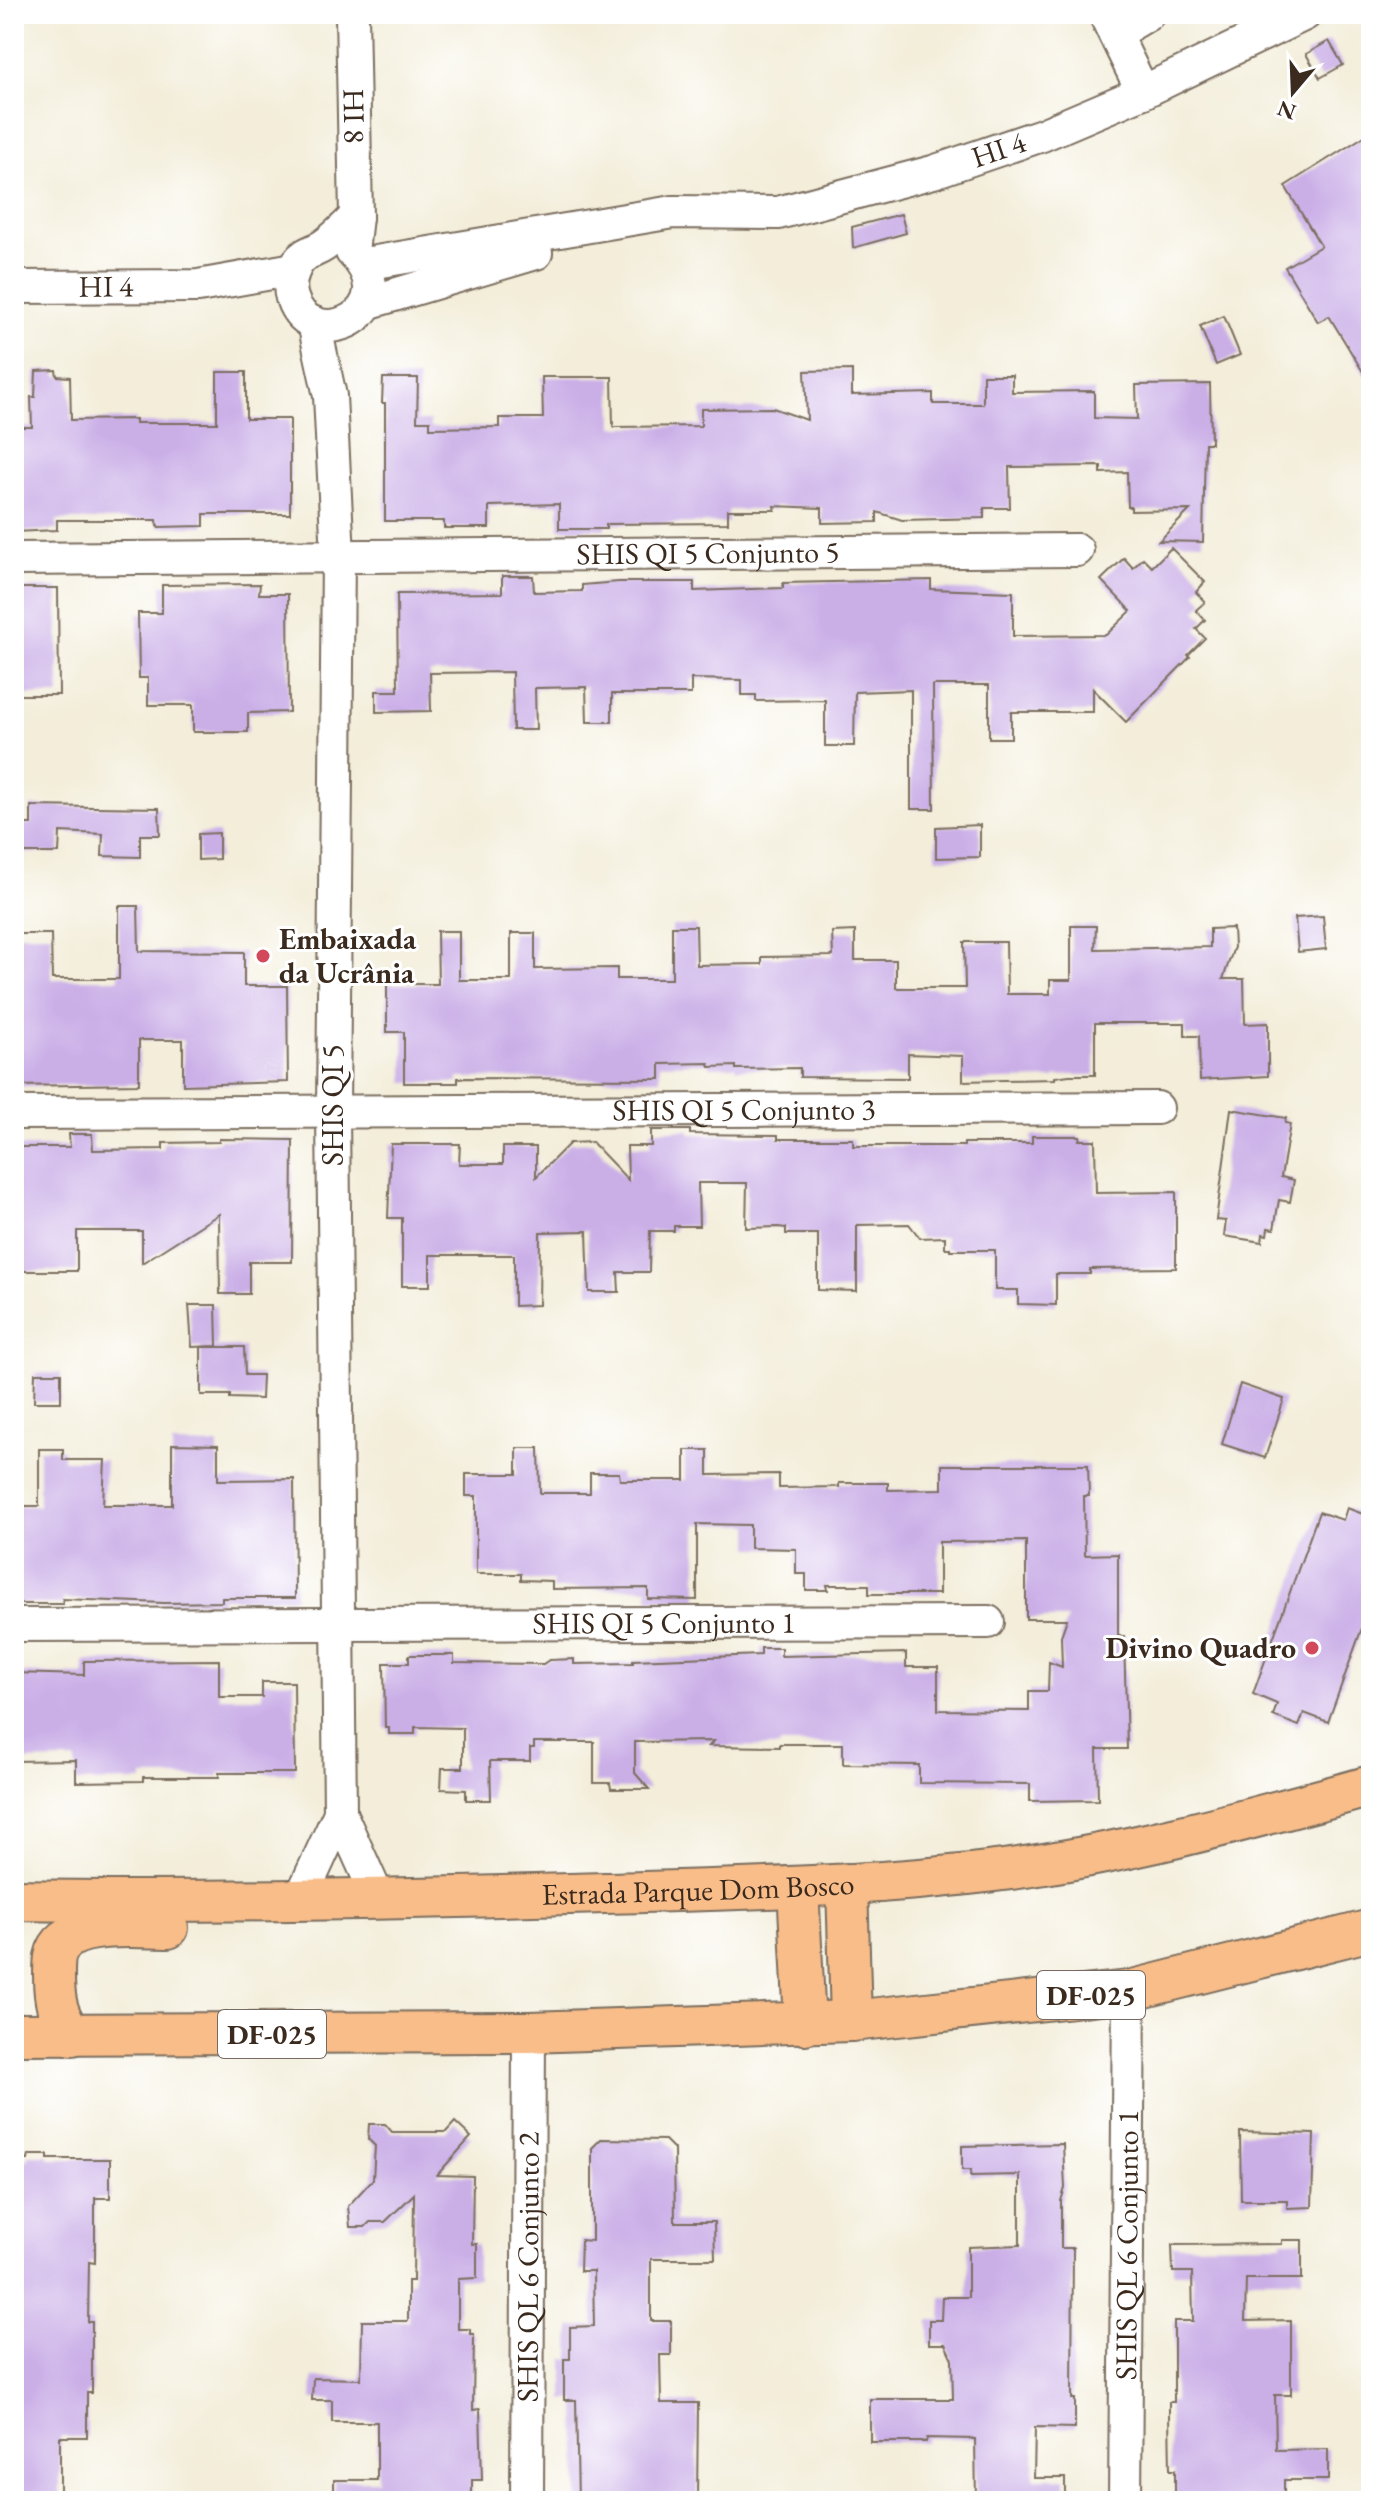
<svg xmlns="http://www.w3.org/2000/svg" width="1385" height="2515" viewBox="0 0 1385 2515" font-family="'EB Garamond',serif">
  <rect width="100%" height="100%" fill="#fff"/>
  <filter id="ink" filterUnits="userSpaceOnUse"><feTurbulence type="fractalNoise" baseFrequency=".0125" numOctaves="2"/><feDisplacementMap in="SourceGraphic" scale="16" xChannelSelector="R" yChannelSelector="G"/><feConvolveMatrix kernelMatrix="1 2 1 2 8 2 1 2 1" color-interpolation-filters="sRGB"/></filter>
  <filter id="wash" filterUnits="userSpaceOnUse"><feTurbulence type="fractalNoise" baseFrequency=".006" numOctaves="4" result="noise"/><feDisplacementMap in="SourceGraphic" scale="32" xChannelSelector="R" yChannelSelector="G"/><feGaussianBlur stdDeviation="1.8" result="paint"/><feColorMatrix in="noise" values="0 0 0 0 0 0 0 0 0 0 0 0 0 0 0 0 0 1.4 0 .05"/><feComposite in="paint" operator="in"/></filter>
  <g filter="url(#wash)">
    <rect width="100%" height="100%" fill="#f3edd9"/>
    <g id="blocks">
      <!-- building -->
      <g fill="#caafe7">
        <polygon points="1329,41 1343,65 1320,78 1306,54"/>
        <polygon points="1371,132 1371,385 1329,316 1318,322 1285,267 1321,246 1285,186"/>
        <polygon points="901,214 906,233 853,248 852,227"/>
        <polygon points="1224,316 1240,355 1216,365 1200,326"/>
        <polygon points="56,370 57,376 70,377 71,420 136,419 136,423 217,423 217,372 246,372 246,419 290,419 290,514 204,514 204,526 158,527 157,520 57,520 57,530 14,532 14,427 32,427 31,397 35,397 36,371"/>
        <polygon points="852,370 852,395 933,393 933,404 983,404 983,375 1012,375 1012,392 1094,391 1094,418 1137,419 1136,385 1210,384 1211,443 1205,443 1203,542 1159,541 1190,510 1131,511 1131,507 1128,507 1127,472 1101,473 1101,466 1009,467 1010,508 984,508 984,518 902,520 877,512 877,522 822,523 822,508 774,506 775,510 728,510 728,523 606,524 606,529 559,529 559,504 489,506 489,528 444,528 444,521 385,521 385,403 382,403 383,378 418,378 417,421 430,421 430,428 499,427 499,418 543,418 542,377 612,377 613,427 701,426 701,409 773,408 807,420 805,371"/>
        <polygon points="1171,548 1205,582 1196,592 1205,602 1196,610 1205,620 1196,629 1205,638 1188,655 1190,657 1126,722 1093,689 1093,712 1011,712 1011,738 989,738 989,685 933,685 934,809 911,809 911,690 855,692 854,746 825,746 825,700 756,701 756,695 742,695 742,680 691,679 691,694 612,694 612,722 587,722 586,687 535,688 536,730 513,730 512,672 430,673 431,711 376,712 376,691 398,691 397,594 502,593 502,576 533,576 534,592 582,591 582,585 619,582 694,582 694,591 783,588 783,583 931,580 931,589 1013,592 1013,636 1106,635 1131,611 1101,580 1124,558 1133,568 1143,558 1152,567"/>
        <polygon points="260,584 259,594 288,594 289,712 248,713 248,732 193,732 193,705 148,705 148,678 139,678 138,613 162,613 162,585"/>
        <polygon points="14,588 58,588 59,695 14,695"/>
        <polygon points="31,806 159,808 160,835 140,835 140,857 102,856 103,834 60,832 59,853 14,853 14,824 31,824"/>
        <polygon points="980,825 980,857 936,858 936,827"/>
        <polygon points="219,833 219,859 198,860 198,834"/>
        <polygon points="119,906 138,906 139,951 244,952 244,986 287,986 288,1082 183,1085 183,1040 139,1040 139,1084 14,1086 14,934 51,934 52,979 119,979"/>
        <polygon points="1323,916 1326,949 1298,952 1295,918"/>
        <polygon points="672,926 696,926 697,965 762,964 762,957 833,956 832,932 855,931 855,960 896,960 896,988 965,988 964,942 1006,942 1007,994 1050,994 1050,980 1071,980 1071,926 1096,926 1095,949 1210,947 1210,929 1233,928 1234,947 1223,979 1244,979 1245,1024 1268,1023 1268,1076 1200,1080 1199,1036 1185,1036 1185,1023 1095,1023 1095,1075 1069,1075 1055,1077 1055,1079 963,1081 963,1056 908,1054 908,1078 800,1077 800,1068 736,1069 736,1066 710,1067 709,1063 660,1064 660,1079 458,1078 458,1083 404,1083 404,1032 387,1032 387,984 438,984 437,931 459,931 459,980 511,980 511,933 535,933 535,969 617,968 617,979 672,979"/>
        <polygon points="1231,1109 1286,1118 1285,1123 1290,1124 1281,1177 1294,1180 1290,1202 1279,1200 1274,1229 1268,1228 1267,1235 1263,1234 1262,1242 1224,1236 1226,1221 1216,1220"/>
        <polygon points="651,1130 690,1130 690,1134 778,1135 778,1139 853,1139 853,1146 964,1146 964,1143 1032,1143 1032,1136 1080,1136 1079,1140 1095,1140 1096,1193 1176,1192 1176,1268 1090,1269 1090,1274 1056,1274 1056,1305 1018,1304 1018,1290 995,1290 995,1250 950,1250 950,1248 945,1248 945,1237 920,1238 909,1224 857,1225 857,1291 818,1290 818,1234 786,1234 786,1228 778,1227 746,1228 747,1183 698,1183 699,1226 674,1226 674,1231 650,1231 649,1272 618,1272 619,1292 589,1292 587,1231 540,1232 539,1305 514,1306 514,1255 430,1255 430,1286 402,1286 402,1218 388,1218 391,1144 460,1144 459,1164 503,1164 503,1147 536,1147 536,1177 570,1143 592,1142 628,1180 627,1146 651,1146"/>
        <polygon points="69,1134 92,1134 93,1150 163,1149 163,1143 219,1142 219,1139 293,1140 292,1262 249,1262 249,1294 220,1294 219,1214 142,1263 142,1231 77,1231 77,1271 14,1271 14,1147 70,1147"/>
        <polygon points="189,1305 216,1305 217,1346 192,1347"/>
        <polygon points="201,1347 244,1347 245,1375 262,1375 261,1399 230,1398 230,1395 201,1395"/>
        <polygon points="35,1373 61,1373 61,1402 34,1402"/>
        <polygon points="1240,1384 1284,1399 1265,1458 1222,1444"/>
        <polygon points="172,1444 218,1445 218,1480 294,1479 295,1598 222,1598 222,1602 164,1603 63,1599 63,1604 14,1604 14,1506 39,1506 39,1449 63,1449 63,1460 105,1460 103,1505 172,1505"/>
        <polygon points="517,1448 539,1448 540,1493 590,1493 590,1473 619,1473 620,1480 685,1480 685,1450 708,1450 708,1475 779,1474 779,1488 839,1487 839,1483 888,1483 888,1490 942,1489 942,1465 1088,1465 1089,1496 1084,1496 1085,1555 1118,1554 1118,1636 1124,1636 1127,1749 1097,1749 1098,1800 1030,1801 1030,1784 919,1783 919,1765 843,1764 843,1744 780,1744 780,1747 709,1746 714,1741 635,1742 635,1773 649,1789 611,1789 610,1783 594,1783 594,1742 534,1742 534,1748 530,1748 530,1761 490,1761 491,1800 466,1800 466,1790 441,1789 442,1768 463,1768 463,1728 415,1727 415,1734 389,1734 389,1728 385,1728 384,1663 409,1663 409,1655 454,1655 454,1663 543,1664 549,1660 574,1659 574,1664 633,1663 633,1660 761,1655 761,1648 781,1648 781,1656 906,1653 906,1667 938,1667 938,1710 1029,1711 1029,1691 1048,1691 1049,1662 1062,1667 1061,1636 1067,1619 1026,1619 1026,1541 939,1542 939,1594 869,1594 869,1585 827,1585 828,1590 806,1590 806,1574 796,1574 796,1549 750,1548 750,1525 697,1524 697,1600 648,1599 648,1588 552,1589 552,1581 521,1580 521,1574 476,1574 476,1496 466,1496 466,1474 517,1474"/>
        <polygon points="1347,1508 1371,1517 1371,1603 1328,1722 1304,1713 1299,1726 1273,1716 1277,1704 1253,1694 1319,1512 1343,1520"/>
        <polygon points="219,1660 219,1697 262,1697 262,1682 294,1682 295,1773 219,1773 219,1777 143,1777 143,1781 76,1782 76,1760 14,1761 14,1673 84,1675 84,1661"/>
        <polygon points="455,2122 471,2137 437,2175 473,2176 472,2244 477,2244 477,2278 458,2279 458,2329 470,2329 470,2334 474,2334 473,2410 480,2409 482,2480 472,2480 472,2501 334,2500 334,2480 377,2480 377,2422 332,2422 332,2400 312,2400 313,2378 361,2379 362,2321 408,2321 408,2281 413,2281 414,2194 385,2222 370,2222 365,2227 350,2227 348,2206 373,2179 375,2146 368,2139 369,2124 385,2124 392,2132 446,2132"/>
        <polygon points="1240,2132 1314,2134 1312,2207 1287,2208 1287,2200 1241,2200"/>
        <polygon points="601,2139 665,2140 674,2149 675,2222 714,2222 715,2259 651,2259 651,2321 671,2321 671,2355 660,2355 661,2403 698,2403 697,2501 578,2501 576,2400 564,2400 564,2359 570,2359 570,2327 594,2326 593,2271 580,2271 581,2240 592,2241 592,2148"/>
        <polygon points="1063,2144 1065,2188 1061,2201 1061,2248 1073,2248 1072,2399 1075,2399 1075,2428 1035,2427 1034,2478 1065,2478 1065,2501 976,2501 975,2439 927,2438 926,2442 870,2442 870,2399 953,2399 952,2359 945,2344 929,2344 929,2320 941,2320 942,2297 968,2297 968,2247 1020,2245 1020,2175 970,2176 971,2170 962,2170 962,2146"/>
        <polygon points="29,2155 48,2155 48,2159 110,2159 110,2198 95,2198 95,2263 89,2262 88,2322 92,2322 92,2393 87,2393 87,2437 60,2437 60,2501 14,2501 14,2160 28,2160"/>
        <polygon points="1282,2240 1302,2240 1302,2279 1246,2279 1245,2321 1291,2320 1291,2395 1275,2395 1276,2450 1328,2449 1328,2480 1284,2480 1284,2501 1175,2501 1175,2470 1170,2470 1169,2415 1169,2402 1174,2402 1174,2321 1193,2321 1192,2272 1173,2272 1172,2245 1282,2244"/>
      </g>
    </g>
  </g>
  <g filter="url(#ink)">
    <use href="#blocks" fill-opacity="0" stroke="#7b6e5f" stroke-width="2"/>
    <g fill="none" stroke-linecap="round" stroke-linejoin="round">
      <!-- minor casing -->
      <g stroke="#7b6e5f" stroke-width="36">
        <g id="minor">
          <path id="s1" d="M352,14l4,203"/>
          <polyline points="1105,14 1143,92"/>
          <polyline points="1116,33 1148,14"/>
          <path d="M356,217l-4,35c58,59 -41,106 -60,46 -4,-13 -1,-25 6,-36 7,-10 16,-10 25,-16 12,-8 23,-20 33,-29z"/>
          <path id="s2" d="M364,264l309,-52 105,1 155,-41 109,-37 101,-43 162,-78"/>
          <path id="s3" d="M14,287l184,-1 96,-17"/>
          <polyline points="367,303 536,253"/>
          <polyline points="314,323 330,396 338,556 333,1111 340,1813 379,1900"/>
          <path id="s4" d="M14,559l1063,-9"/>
          <path id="s5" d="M14,1113l1143,-5"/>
          <path id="s6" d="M14,1625l974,-3"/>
          <polyline points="299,1902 340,1813"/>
          <path id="s7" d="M527,2501l2,-469"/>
          <path id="s8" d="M1125,2501l4,-510"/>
        </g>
      </g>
      <!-- major casing -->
      <g stroke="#7b6e5f" stroke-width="44">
        <g id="major">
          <polyline points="847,1884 851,2021"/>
          <polyline points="798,1887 805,2024"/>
          <path id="s9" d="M14,1900c197,3 394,-1 591,-7 133,-4 266,-6 398,-23 124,-16 247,-51 368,-84"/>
          <polyline points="14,2034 529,2032 851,2021 1129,1991 1371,1930"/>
          <path d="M72,2035c-15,-19 -18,-35 -18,-59 0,-6 0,-13 1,-19 8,-39 83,-29 113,-29"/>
        </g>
      </g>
      <!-- minor -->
      <use href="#minor" stroke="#fff" stroke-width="32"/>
      <!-- major -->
      <use href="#major" stroke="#f8bd89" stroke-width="40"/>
    </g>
  </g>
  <!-- markers -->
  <g fill="#d1495b" stroke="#fff" stroke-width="3">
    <circle cx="263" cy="956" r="8"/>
    <circle cx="1312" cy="1648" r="8"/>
  </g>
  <g text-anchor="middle" stroke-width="6" stroke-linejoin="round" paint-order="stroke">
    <!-- shield labels -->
    <g fill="#fff" stroke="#766a62" stroke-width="2">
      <rect x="1037" y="1971" width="108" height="48" rx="6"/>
      <rect x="218" y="2010" width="108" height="48" rx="6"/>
    </g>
    <g font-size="28" font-weight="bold" fill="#3b2a1e">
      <text x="1091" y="2005">DF-025</text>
      <text x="272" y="2044">DF-025</text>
    </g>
    <!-- street labels -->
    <g font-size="30" fill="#3b2a1e" stroke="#fff">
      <text dy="10" stroke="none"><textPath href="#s1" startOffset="102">HI 8</textPath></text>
      <text dy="10" stroke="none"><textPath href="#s2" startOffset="648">HI 4</textPath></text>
      <text dy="10" stroke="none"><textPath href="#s3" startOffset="92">HI 4</textPath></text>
      <text dy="10" stroke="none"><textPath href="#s4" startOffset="694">SHIS QI 5 Conjunto 5</textPath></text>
      <text transform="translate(333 1105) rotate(-90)" y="10">SHIS QI 5</text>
      <text dy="10" stroke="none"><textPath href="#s5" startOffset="730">SHIS QI 5 Conjunto 3</textPath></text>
      <text dy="10" stroke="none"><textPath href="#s6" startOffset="650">SHIS QI 5 Conjunto 1</textPath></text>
      <text dy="10" stroke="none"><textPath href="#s9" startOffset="684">Estrada Parque Dom Bosco</textPath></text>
      <text dy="10" stroke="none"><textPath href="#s8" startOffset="256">SHIS QL 6 Conjunto 1</textPath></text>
      <text dy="10" stroke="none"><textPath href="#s7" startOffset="234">SHIS QL 6 Conjunto 2</textPath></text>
    </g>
    <!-- poi labels -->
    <g font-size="30" font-weight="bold" fill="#3b2a1e" stroke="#fff" text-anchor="start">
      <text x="279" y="949">Embaixada<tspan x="279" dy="34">da Ucrânia</tspan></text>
      <text x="1296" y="1658" text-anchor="end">Divino Quadro</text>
    </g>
  </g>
  <!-- margin -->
  <rect width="1385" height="2515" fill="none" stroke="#fff" stroke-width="48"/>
  <!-- north arrow -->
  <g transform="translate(1293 92) rotate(199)" stroke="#ffffff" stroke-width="6" paint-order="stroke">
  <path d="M0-6L14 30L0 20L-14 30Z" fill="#3b2a1e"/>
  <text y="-12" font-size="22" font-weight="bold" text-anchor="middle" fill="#3b2a1e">N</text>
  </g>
</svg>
